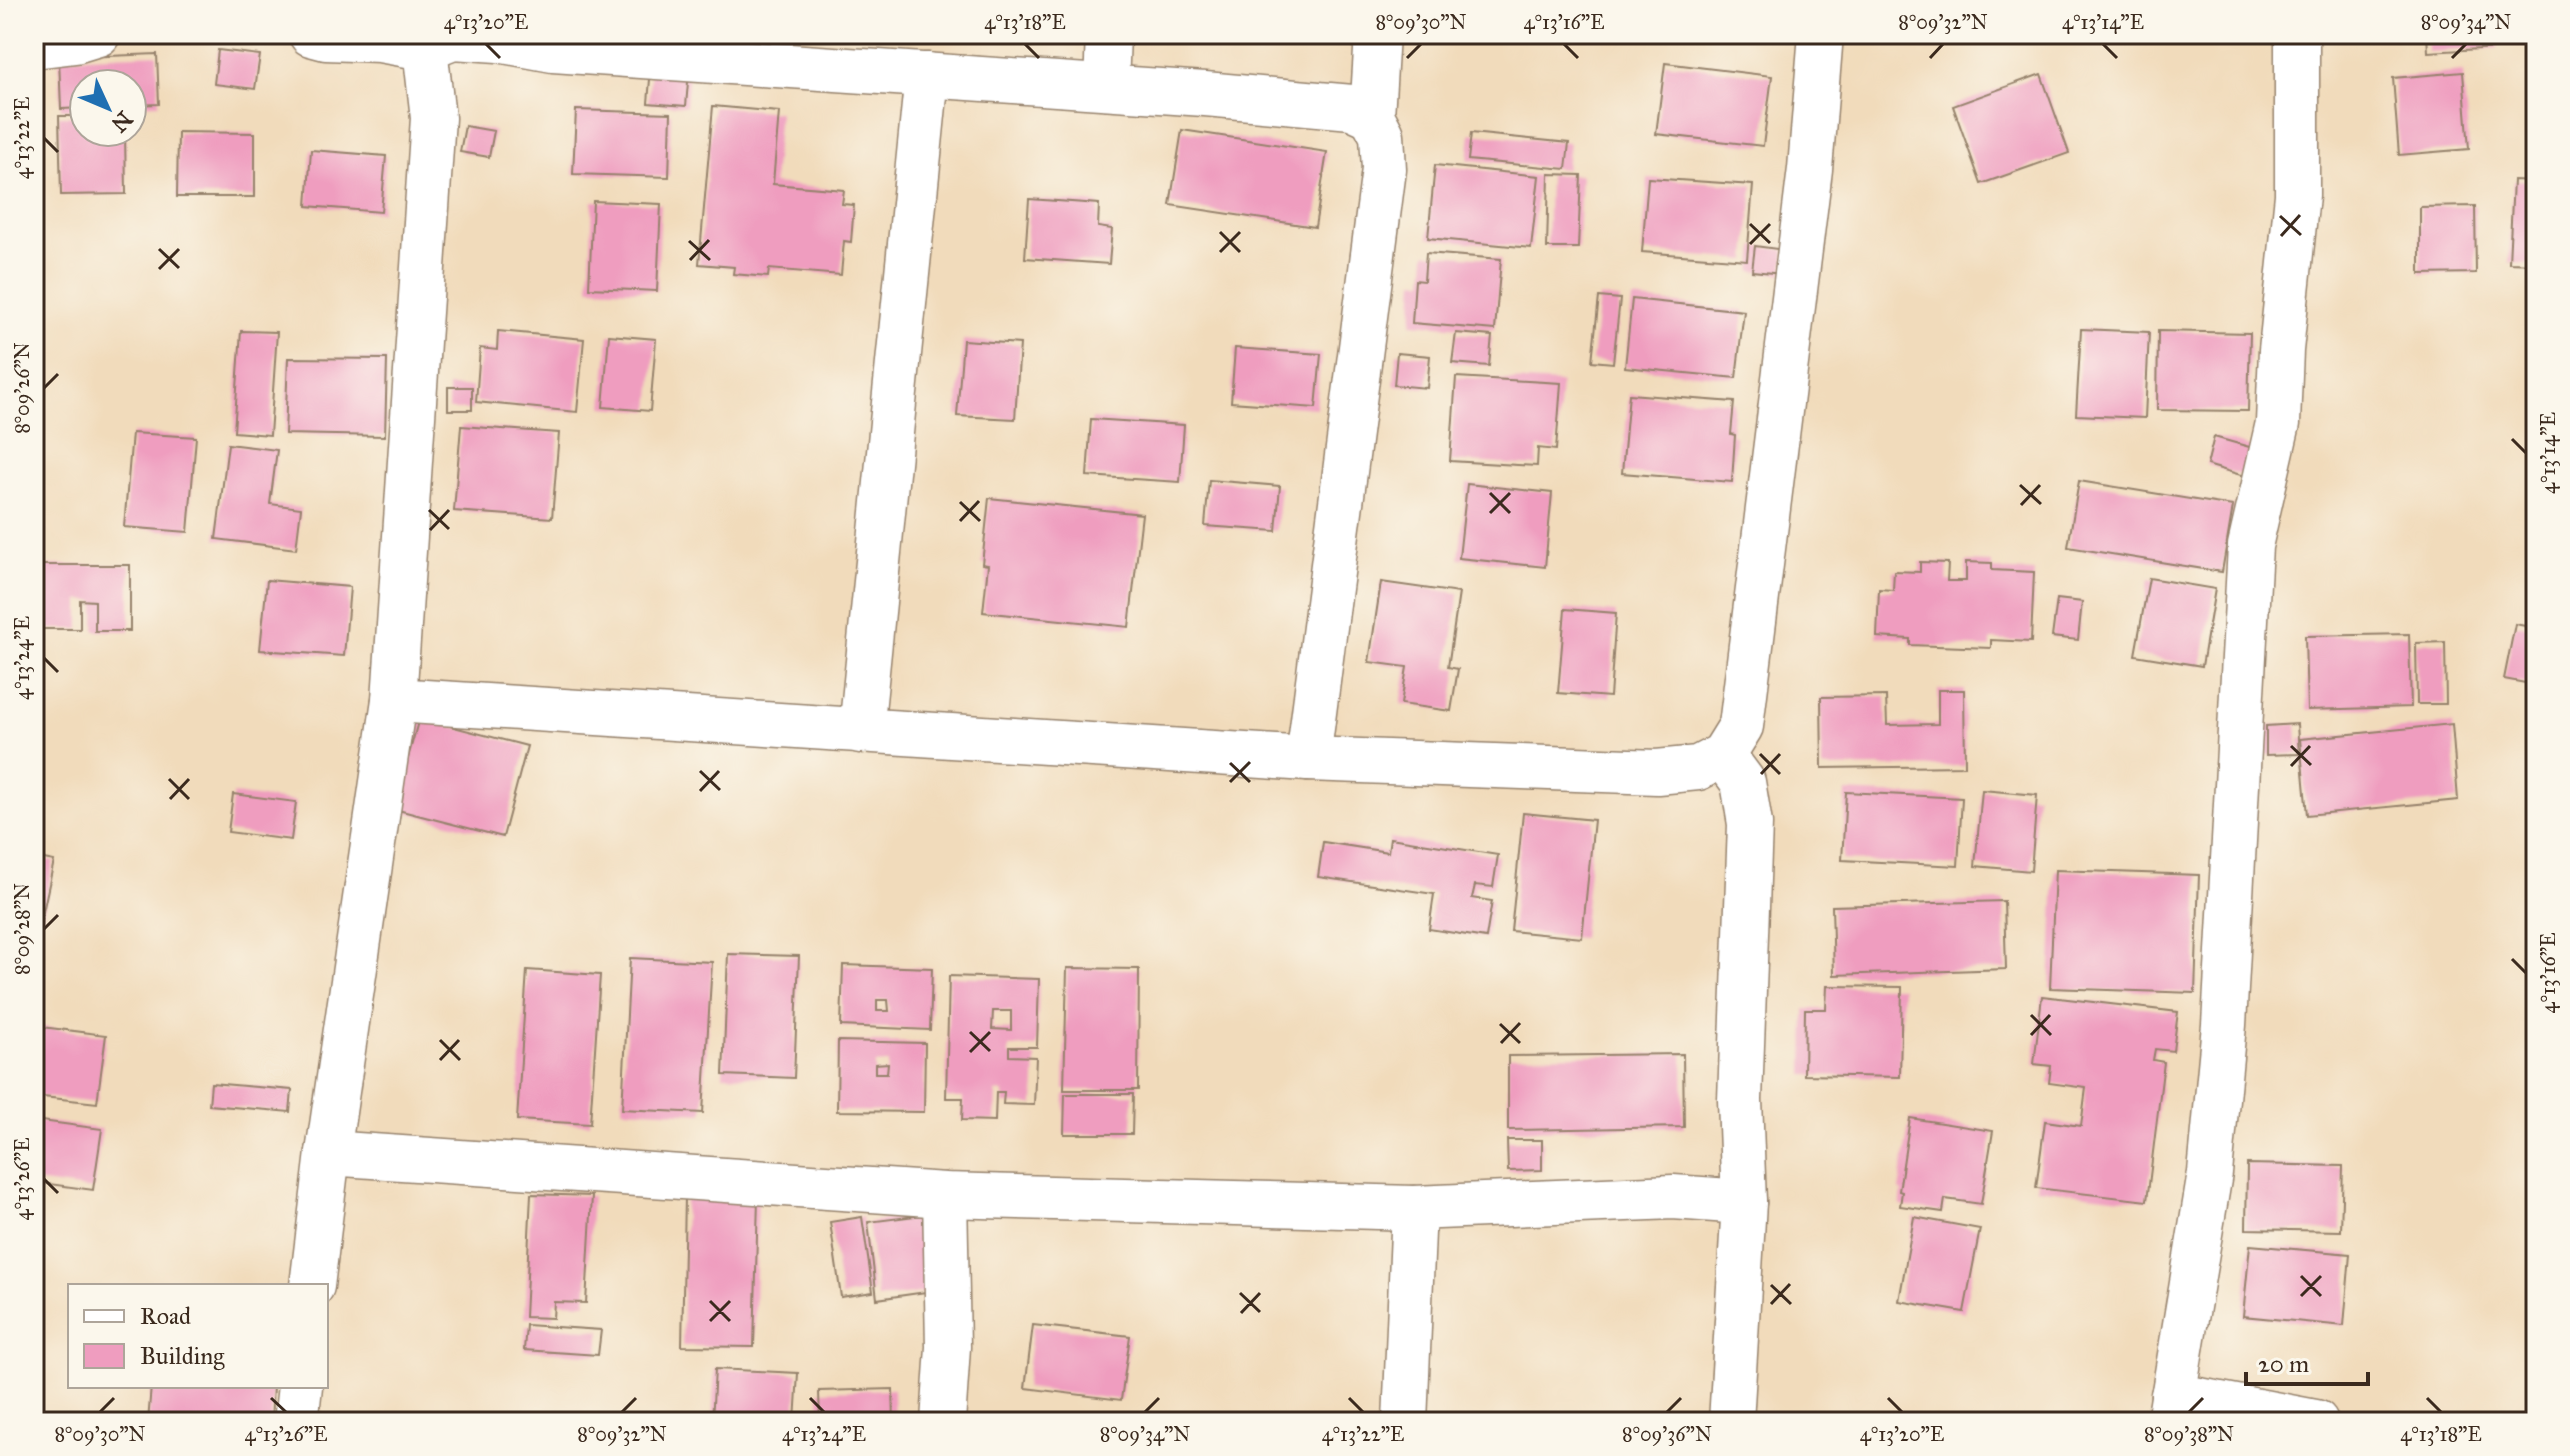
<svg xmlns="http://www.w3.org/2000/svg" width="2570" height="1456" viewBox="0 0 2570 1456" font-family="'IM FELL Great Primer',serif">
  <rect width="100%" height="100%" fill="#fbf7ec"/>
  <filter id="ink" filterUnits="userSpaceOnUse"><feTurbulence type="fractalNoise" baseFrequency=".0125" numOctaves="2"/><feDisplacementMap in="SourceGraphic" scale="16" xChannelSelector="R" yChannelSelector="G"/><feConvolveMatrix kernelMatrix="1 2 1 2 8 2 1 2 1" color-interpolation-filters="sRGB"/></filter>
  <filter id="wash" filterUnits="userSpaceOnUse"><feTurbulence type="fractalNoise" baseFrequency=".006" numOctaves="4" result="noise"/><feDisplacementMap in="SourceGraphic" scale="32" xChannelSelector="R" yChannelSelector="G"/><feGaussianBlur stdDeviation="1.8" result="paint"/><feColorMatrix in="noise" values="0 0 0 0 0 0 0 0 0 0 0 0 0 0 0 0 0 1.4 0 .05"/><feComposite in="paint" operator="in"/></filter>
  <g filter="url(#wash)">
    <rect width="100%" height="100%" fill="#f1dbbb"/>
    <g id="blocks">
      <!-- building -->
      <g fill="#ef9dbf" fill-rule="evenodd">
        <polygon points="2427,34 2497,34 2498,48 2428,52"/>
        <polygon points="218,50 260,55 255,89 214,84"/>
        <polygon points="157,54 159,104 132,105 132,84 84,84 84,108 61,109 59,58"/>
        <polygon points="1665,63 1772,76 1763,146 1656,134"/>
        <polygon points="651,67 689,70 686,106 648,103"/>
        <polygon points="2463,72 2469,149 2399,155 2393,78"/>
        <polygon points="2041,74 2069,153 1981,184 1953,106"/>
        <polygon points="713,106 779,112 773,184 844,190 842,204 854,205 851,242 844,241 841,275 769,269 768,277 733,274 734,267 699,264"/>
        <polygon points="576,110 671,113 669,177 573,174"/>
        <polygon points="59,116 84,116 84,132 125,132 126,194 61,195"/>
        <polygon points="465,126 494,131 489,157 460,152"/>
        <polygon points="1182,130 1327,152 1315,227 1170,205"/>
        <polygon points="178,132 255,133 255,197 177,197"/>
        <polygon points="1471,133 1569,143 1566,169 1468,160"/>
        <polygon points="311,150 386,156 381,212 307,206"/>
        <polygon points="1435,165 1539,176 1531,248 1428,238"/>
        <polygon points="1549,174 1581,175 1578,248 1547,248"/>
        <polygon points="1648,178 1753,185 1747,260 1642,252"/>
        <polygon points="2513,180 2536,181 2536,264 2509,263"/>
        <polygon points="1029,199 1099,204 1098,227 1112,229 1109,264 1025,258"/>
        <polygon points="593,201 661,204 657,291 589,288"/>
        <polygon points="2475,206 2476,273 2420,274 2420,207"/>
        <polygon points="1755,246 1785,250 1783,274 1752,271"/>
        <polygon points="1426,253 1501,259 1495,330 1412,323 1415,280 1424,281"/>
        <polygon points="1599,297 1620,299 1613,363 1592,361"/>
        <polygon points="1632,299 1744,311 1736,378 1625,367"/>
        <polygon points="2081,329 2149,332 2145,418 2076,415"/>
        <polygon points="241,331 277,332 270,435 234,432"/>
        <polygon points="498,331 584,339 577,412 476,402 480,348 497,350"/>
        <polygon points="2158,331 2250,333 2248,411 2157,410"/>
        <polygon points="1456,333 1492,336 1489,366 1452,363"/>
        <polygon points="609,335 656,339 650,411 603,407"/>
        <polygon points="963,340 1020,344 1015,419 957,416"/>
        <polygon points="1235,348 1321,354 1316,408 1231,402"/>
        <polygon points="1397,353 1430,356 1427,388 1394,385"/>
        <polygon points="288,358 387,359 385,436 285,434"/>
        <polygon points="1456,377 1561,383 1556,450 1538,448 1537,466 1450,461"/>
        <rect x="448" y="387" width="24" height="23"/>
        <polygon points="1629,394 1734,402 1731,434 1735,435 1732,482 1622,473"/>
        <polygon points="1091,419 1184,425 1180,482 1087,476"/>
        <polygon points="461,426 559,433 552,518 454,511"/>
        <polygon points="132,433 196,437 188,532 124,527"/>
        <polygon points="2214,437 2260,450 2251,478 2207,465"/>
        <polygon points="228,444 277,450 270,504 301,508 296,549 216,539"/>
        <polygon points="1209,480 1280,486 1276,531 1205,526"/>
        <polygon points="2079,481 2233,506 2222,572 2068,547"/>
        <polygon points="1467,484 1552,493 1545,567 1459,558"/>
        <polygon points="989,498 1142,514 1129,627 983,612 988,565 982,564"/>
        <polygon points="1920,562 1948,563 1947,581 1966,581 1966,562 1992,563 1992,570 2034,572 2031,642 1991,640 1991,648 1910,645 1910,639 1877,637 1879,589 1893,590 1894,571 1920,572"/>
        <polygon points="34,565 130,565 130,631 95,631 95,601 80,600 80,629 34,629"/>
        <polygon points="2149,578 2215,589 2202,666 2135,655"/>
        <polygon points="267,580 350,587 344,656 260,650"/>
        <polygon points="1381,582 1459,593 1448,667 1458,669 1451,711 1401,704 1407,667 1369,662"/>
        <polygon points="2057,599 2082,602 2078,640 2052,637"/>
        <polygon points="1565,609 1616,613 1610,697 1558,693"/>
        <polygon points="2515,624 2536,628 2536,685 2504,679"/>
        <polygon points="2409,634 2411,707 2307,710 2305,636"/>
        <polygon points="2445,642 2446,704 2417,704 2416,643"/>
        <polygon points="1938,690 1964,690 1965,766 1822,768 1821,697 1886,696 1887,725 1938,724"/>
        <polygon points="419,718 527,746 503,837 394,809"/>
        <polygon points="2297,724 2299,754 2266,755 2266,726"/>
        <polygon points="2452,724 2458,800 2307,815 2300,739"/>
        <polygon points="1982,790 2037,795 2031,871 1975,866"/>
        <polygon points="1846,792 1962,798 1958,866 1842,860"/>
        <polygon points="233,794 296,802 291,840 228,832"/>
        <polygon points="1523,813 1594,820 1582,938 1511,931"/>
        <polygon points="1390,838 1498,855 1493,887 1475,885 1472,898 1492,901 1486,938 1429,929 1434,894 1318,877 1323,842 1388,852"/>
        <polygon points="34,857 54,861 40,926 34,925"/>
        <polygon points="2055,870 2199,875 2195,993 2050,988"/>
        <polygon points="2004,901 2006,969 1834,975 1832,906"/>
        <polygon points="728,954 799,956 794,1078 723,1075"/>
        <polygon points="630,958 712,962 703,1113 622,1109"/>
        <path d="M843,965l89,3 -2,62 -89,-4zM877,1000h11l1,11h-12z"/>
        <polygon points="1067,968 1139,969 1138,1090 1064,1090"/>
        <polygon points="527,970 600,975 590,1124 517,1120"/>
        <path d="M949,976l90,3 -2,68h-28v9l27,1 -2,48 -31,-1 1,-12h-8l-1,29 -33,-1 1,-22h-17zM993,1011h18v19l-19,-1z"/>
        <polygon points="1827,986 1902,987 1900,1077 1804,1075 1805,1009 1826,1009"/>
        <polygon points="2042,996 2178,1012 2173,1051 2155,1049 2153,1060 2164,1062 2147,1201 2036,1188 2045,1121 2081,1126 2086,1088 2049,1083 2051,1066 2034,1064"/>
        <polygon points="34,1026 106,1035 97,1103 34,1096"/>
        <path d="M838,1041l87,2 -1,69 -87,-1zM888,1063l-1,10h-12v-9z"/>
        <polygon points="1683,1054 1684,1127 1508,1130 1508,1056"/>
        <polygon points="211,1083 292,1090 290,1112 209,1105"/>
        <polygon points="1065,1094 1133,1094 1132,1134 1064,1134"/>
        <polygon points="1910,1118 1993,1131 1981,1204 1945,1199 1943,1212 1900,1206 1902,1192 1899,1191"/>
        <polygon points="34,1120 102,1129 93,1190 34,1182"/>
        <polygon points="1507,1140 1542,1140 1542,1170 1508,1171"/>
        <polygon points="2247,1164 2343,1166 2341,1231 2246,1229"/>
        <polygon points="531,1194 592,1196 586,1303 554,1302 553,1318 525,1317"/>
        <polygon points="685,1197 758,1198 754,1347 682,1346"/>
        <polygon points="931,1214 940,1290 877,1299 868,1222"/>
        <polygon points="862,1217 873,1292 841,1297 830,1222"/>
        <polygon points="1914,1217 1980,1229 1964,1312 1899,1301"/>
        <polygon points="2250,1245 2350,1254 2344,1326 2243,1316"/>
        <polygon points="526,1325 601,1330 598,1355 524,1350"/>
        <polygon points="1033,1325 1130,1336 1121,1400 1025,1388"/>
        <polygon points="715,1369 798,1373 795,1422 712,1422"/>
        <polygon points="151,1386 273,1386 271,1422 148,1422"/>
        <polygon points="893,1389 894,1422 820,1422 819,1391"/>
        <polygon points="526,1415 562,1416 562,1422 525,1422"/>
        <polygon points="581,1418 625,1420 625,1422 581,1422"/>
      </g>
    </g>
  </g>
  <g filter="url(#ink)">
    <use href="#blocks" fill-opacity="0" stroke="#96826c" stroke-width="2"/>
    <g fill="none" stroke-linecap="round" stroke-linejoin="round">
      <!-- minor casing -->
      <g stroke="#96826c" stroke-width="47">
        <g id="minor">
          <polyline points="311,34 326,38 380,40 425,48 453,37 498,40 553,50 1205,94 1352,107 1372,116"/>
          <polyline points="34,46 75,41 98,34"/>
          <polyline points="1106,87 1108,34"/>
          <polyline points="394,700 1308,759 1657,772 1698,768 1723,755 1741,726 1810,169 1821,34"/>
          <polyline points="861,731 927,75"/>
          <polyline points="1308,759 1384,169 1382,135 1372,116 1377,34"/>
          <polyline points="328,1153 945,1195 1414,1208 1673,1197 1744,1202 1740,1100 1750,824 1743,782 1723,755"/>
          <polyline points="312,1286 328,1153 394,700 433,118 425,48"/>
          <polyline points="2173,1395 2316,1422"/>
          <polyline points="296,1422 300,1386"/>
          <polyline points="943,1422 948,1347 945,1195"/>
          <polyline points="1405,1422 1414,1208"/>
          <polyline points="1731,1422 1744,1202"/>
          <polyline points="2169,1422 2210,1173 2224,1025 2250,546 2278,423 2281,350 2297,195 2297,34"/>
        </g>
      </g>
      <!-- minor -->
      <use href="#minor" stroke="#fff" stroke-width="44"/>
    </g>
  </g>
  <!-- ticks -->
  <path fill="none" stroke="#3b2a1e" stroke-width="3" d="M486,44l14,14M1025,44l14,14M1564,44l14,14M2103,44l14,14M1407,58l14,-14M1930,58l13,-14M2452,58l14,-14M44,138l14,14M2280,216l21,19M1750,224l20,19M1220,232l20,20M2281,236l19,-21M689,241l21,19M1750,244l20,-20M159,249l20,19M1220,252l20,-20M690,260l19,-20M159,269l20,-20M44,388l14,-14M2512,439l14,14M2020,485l21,19M1490,493l20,20M960,502l20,19M2021,505l19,-20M429,510l20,19M1490,513l20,-20M960,521l19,-20M430,530l19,-20M44,658l14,14M2291,746l20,19M1760,754l20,20M1230,763l20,19M2291,766l19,-20M700,771l20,19M1761,774l19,-20M169,779l20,20M1230,782l20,-20M700,791l19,-20M170,799l19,-20M44,929l14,-14M2512,959l14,14M2031,1015l20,20M1500,1024l20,19M970,1032l20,19M2031,1035l19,-20M440,1040l20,20M1501,1043l19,-20M970,1052l20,-20M440,1060l19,-20M44,1179l14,14M2301,1276l20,20M1771,1285l20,19M1240,1293l20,19M2301,1296l20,-20M710,1301l20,20M1771,1304l19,-20M1241,1313l19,-20M710,1321l20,-20M271,1398l15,14M810,1398l14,14M1349,1398l14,14M1888,1398l14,14M2427,1398l14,14M100,1412l14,-14M622,1412l14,-14M1145,1412l14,-14M1667,1412l14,-14M2189,1412l14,-14"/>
  <!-- margin -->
  <rect width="2570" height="1456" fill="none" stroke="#fbf7ec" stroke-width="88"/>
  <!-- legend -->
  <rect x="68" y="1284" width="260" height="104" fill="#fbf7ec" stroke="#aea59a" stroke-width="2"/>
  <rect x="84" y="1310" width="40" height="12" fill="#ffffff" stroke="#aea59a" stroke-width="2"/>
  <text x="140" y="1324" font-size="24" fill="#3b2a1e">Road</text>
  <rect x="84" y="1344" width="40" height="24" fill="#ef9dbf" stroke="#aea59a" stroke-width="2"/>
  <text x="140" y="1364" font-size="24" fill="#3b2a1e">Building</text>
  <!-- north arrow -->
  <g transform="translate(108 108) rotate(134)"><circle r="38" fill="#fbf7ec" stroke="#aea59a" stroke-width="2"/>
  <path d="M0-6L14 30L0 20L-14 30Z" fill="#1f6fb2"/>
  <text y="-12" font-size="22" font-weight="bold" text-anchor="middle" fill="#3b2a1e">N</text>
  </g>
  <!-- scale -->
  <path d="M2246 1372v12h122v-12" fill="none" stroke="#3b2a1e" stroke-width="4"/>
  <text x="2258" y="1372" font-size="24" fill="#3b2a1e" stroke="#fbf7ec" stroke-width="6" paint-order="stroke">20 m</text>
  <rect x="44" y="44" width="2482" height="1368" fill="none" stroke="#3b2a1e" stroke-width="3"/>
  <g font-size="20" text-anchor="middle" fill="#3b2a1e">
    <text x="486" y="29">4°13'20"E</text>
    <text x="1025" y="29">4°13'18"E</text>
    <text x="1421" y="29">8°09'30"N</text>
    <text x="1564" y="29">4°13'16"E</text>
    <text x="1943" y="29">8°09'32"N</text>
    <text x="2103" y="29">4°13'14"E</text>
    <text x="2466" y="29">8°09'34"N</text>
    <text transform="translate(22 138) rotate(-90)" y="7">4°13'22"E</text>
    <text transform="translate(22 388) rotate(-90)" y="7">8°09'26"N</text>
    <text transform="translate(2548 453) rotate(-90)" y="7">4°13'14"E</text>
    <text transform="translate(22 658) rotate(-90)" y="7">4°13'24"E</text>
    <text transform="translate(22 929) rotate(-90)" y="7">8°09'28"N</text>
    <text transform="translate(2548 973) rotate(-90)" y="7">4°13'16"E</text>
    <text transform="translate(22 1179) rotate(-90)" y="7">4°13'26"E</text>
    <text x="100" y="1441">8°09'30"N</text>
    <text x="286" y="1441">4°13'26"E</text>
    <text x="622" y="1441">8°09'32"N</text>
    <text x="824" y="1441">4°13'24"E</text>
    <text x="1145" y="1441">8°09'34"N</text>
    <text x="1363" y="1441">4°13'22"E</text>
    <text x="1667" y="1441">8°09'36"N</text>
    <text x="1902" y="1441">4°13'20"E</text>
    <text x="2189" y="1441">8°09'38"N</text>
    <text x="2441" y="1441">4°13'18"E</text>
  </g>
</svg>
